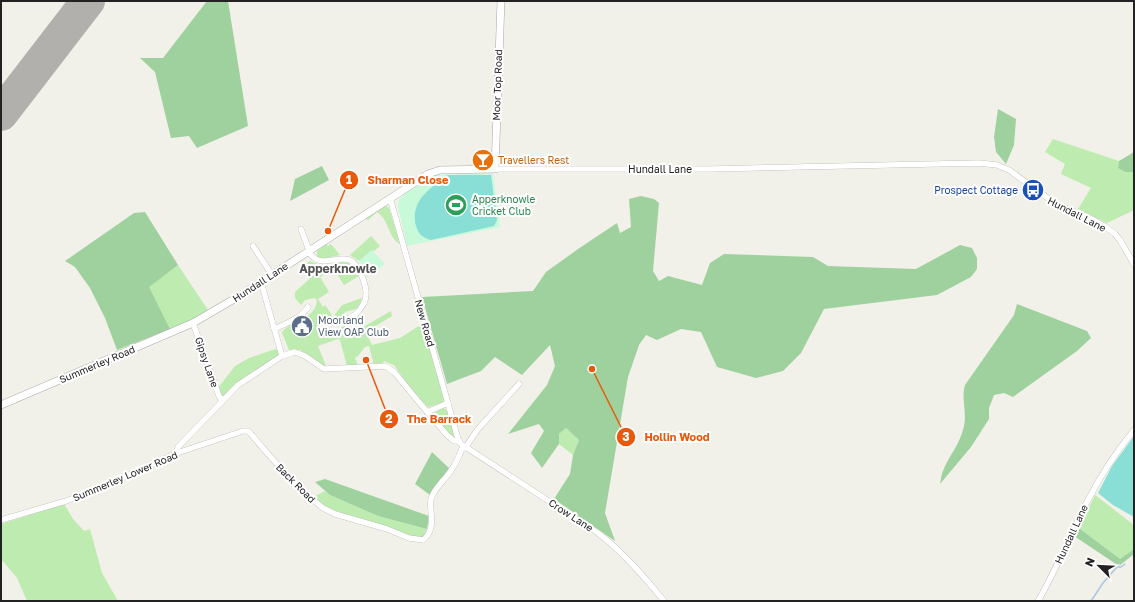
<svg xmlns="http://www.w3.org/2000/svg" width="1135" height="602" viewBox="0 0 1135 602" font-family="'Golos Text',sans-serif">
  <rect width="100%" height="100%" fill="#f2f1e9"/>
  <!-- grass -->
  <g fill="#bdebb0">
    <polygon points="1053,139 1119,161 1118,168 1125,172 1134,172 1134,210 1107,223 1078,209 1091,188 1061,174 1065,164 1045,152"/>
    <path d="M386,206l3,2 11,36c-12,-6 -11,-25 -23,-32l-9,8 -3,-2 19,-11z"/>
    <polygon points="371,236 380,246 374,251 372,250 359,261 350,255"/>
    <polygon points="326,244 328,246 331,244 340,255 322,259 317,256 317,251"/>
    <path d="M310,261c5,2 9,4 15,4 17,-1 25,-10 34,11l-15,9 -11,-17 -13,9 9,15 -11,7 5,8 2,-2 7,10 -15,9 4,6 2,-1 5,9c5,-3 13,-11 17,-13l4,10 42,-24 1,5 -26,16 6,13 28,-7 22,-14 22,73v4l-2,2 -14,4 -16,-17 -18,-25 -10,-4 -2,3 -8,1 -5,-19 -4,1 -7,9 -3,2 3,8h-11l-7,-26 -2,-1 -20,7 8,20 -2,1 -24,-17h-11l-7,-17 1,-2c10,-11 33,-12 34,-31l-3,-2 -9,2 -4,5 -6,-7v-6l21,-19 -9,-10z"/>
    <polygon points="178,265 208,310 187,322 170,329 148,287"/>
    <path d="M362,298c-4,12 -6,11 -17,14l-7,9 -3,-7 7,-9z"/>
    <polygon points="276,349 280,354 279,356 224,396 222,396 218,388 235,366 249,358"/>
    <polygon points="442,408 444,408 447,411 455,434 454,436 449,434 433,414"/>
    <polygon points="566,428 579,440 573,455 559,444 559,434"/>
    <polygon points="325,491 330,495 378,516 427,529 423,537 413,537 330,509 313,497"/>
    <polygon points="1095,495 1134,525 1134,549 1120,559 1079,528"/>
    <polygon points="64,504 73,519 84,531 90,529 102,573 118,601 27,601 17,578 1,559 1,524"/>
  </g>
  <!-- forest -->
  <g fill="#9fd19e">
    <polygon points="207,1 228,1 248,126 197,148 189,136 171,138 155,72 140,58 163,58"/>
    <polygon points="998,109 1016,119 1014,145 1006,164 996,152 994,137"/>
    <polygon points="1134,152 1134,172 1125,172 1118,168 1119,161"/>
    <polygon points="322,166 329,180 290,201 295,179"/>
    <polygon points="641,196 654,199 659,203 653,271 659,281 668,276 702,285 710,263 724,254 813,257 828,266 916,269 960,245 972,248 977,258 977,269 971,277 937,295 824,309 801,353 783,371 756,378 717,367 701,332 681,329 657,340 646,335 639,345 628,377 605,513 615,541 554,499 570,474 573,455 579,440 566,428 559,434 559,444 542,468 531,453 544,431 539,424 508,434 547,385 555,366 550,345 522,375 495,357 481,371 447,384 422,297 533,291 546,272 578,249 617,223 620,233 631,227 629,199"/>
    <polygon points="145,212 178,265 149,287 170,329 117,350 105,318 90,288 75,267 65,261 134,213"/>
    <path d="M1017,304l70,27 4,7 -14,13 -64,46 -9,-4 -10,2 -5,13v11l-18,28 -31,37c1,-4 1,-9 3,-13 6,-16 17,-26 21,-45 3,-14 -3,-28 1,-41l49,-70z"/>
    <polygon points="432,452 450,469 430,495 415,484"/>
    <polygon points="325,479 429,516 427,529 378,516 330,495 315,482"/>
    <polygon points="1079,528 1120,559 1134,549 1134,554 1119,566 1074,536"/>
  </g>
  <!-- park -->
  <g fill="#c8fada">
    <polygon points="493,173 500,227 407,246 398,206 399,200 405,193 435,175"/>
    <polygon points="372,250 385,264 367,277 363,267 359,261"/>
  </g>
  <!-- pitch -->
  <g fill="#89dfd6">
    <path d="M448,175h43l6,45 -3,6 -63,14c-8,-2 -13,-6 -15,-14 -4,-17 3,-28 15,-38 6,-5 10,-10 17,-13z"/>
    <polygon points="1134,436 1134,517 1113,505 1098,493 1112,466"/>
  </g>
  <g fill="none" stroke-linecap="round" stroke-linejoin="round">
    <!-- stream -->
    <polyline stroke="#aac5df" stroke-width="1.5" points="1091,601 1103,583 1117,567 1121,567 1125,564"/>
    <!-- runway -->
    <polyline stroke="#b1b0ac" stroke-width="34" points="1,114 88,1"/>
    <!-- minor casing -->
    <g stroke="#a9a9a9" stroke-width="6">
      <g id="minor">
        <polyline points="495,169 711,169 979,163 997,165 1009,170 1056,204 1086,216 1106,227 1115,234 1120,240 1134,264"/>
        <path d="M390,198l68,241 3,5 137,89c26,20 46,43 66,68"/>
        <polyline points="301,229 309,250"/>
        <polyline points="253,246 272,275"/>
        <path d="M308,251c17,27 41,-14 55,28 3,8 5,16 1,24 -5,9 -10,14 -20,18"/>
        <polyline points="260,282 263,289 282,356"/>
        <polyline points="193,323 219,396 223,401"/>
        <path d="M274,329c12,-5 27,-11 34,-22"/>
        <polyline points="427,412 448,403"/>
        <polyline points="465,448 478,429 519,384"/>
        <polyline points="177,453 178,447 238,385 282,356 295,352 305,356 324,369 386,366 395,373 418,401 447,435 454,441 459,441"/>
        <path d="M1,520l65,-19 39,-15 72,-33 66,-22h5l3,3 17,20 31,34 24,20 12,6 52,15 22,9 14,2c14,-11 6,-27 8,-41 3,-11 15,-20 21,-30 5,-7 8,-15 11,-23"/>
        <path d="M1038,601c19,-32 32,-67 49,-99 13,-26 29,-50 47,-72"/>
      </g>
    </g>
    <!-- tertiary casing -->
    <g stroke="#a9a9a9" stroke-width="8">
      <polyline id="tertiary" points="1,405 193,323 241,295 428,174 440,170 495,169 501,1"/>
    </g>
    <!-- minor -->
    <use href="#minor" stroke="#fff" stroke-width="5.5"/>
    <!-- tertiary -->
    <use href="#tertiary" stroke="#fff" stroke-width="7"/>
  </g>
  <!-- icons -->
  <defs>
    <g id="bar-disc" transform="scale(1.15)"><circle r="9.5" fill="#e8710a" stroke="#fff"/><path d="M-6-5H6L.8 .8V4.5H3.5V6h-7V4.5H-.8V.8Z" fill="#fff"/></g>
    <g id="bus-disc" transform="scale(1.15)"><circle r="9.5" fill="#1a4fb4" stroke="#fff"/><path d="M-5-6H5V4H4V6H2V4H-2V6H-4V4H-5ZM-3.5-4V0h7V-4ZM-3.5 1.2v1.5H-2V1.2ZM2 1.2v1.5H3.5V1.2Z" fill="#fff"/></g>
    <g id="stadium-disc" transform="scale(1.15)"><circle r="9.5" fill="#2e9e5b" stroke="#fff"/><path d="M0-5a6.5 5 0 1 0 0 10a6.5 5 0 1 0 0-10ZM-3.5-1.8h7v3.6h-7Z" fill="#fff"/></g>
    <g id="civic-disc" transform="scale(1.15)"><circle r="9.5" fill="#5c6f8a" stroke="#fff"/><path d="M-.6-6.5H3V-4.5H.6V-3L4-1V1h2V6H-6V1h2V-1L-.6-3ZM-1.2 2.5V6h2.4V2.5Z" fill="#fff"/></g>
  </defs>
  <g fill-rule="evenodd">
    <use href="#bar-disc" x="483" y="160"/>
    <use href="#bus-disc" x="1033" y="190"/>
    <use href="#stadium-disc" x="456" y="205"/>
    <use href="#civic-disc" x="302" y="326"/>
  </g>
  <g text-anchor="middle" stroke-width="4" stroke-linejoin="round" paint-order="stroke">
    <!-- street labels -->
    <g font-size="10" fill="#222" stroke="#fff">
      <text transform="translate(497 85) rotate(-88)" y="4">Moor Top Road</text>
      <text x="660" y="173">Hundall Lane</text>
      <text transform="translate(1077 214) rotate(27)" y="4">Hundall Lane</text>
      <text transform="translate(260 282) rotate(-33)" y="4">Hundall Lane</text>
      <text transform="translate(425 323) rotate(74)" y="4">New Road</text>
      <text transform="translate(207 362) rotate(71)" y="4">Gipsy Lane</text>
      <text transform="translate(97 364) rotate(-23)" y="4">Summerley Road</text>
      <text transform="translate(125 476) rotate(-23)" y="4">Summerley Lower Road</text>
      <text transform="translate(296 483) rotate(45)" y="4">Back Road</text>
      <text transform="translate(571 515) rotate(33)" y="4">Crow Lane</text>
      <text transform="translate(1071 534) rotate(-65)" y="4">Hundall Lane</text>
    </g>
    <!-- food labels -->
    <g font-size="10" fill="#c56008" stroke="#fff" text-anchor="start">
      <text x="498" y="164">Travellers Rest</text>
    </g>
    <!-- transit labels -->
    <g font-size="10" fill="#164399" stroke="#fff" text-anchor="end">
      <text x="1018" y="194">Prospect Cottage</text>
    </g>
    <!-- leisure labels -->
    <g font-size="10" fill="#27864d" stroke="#fff" text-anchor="start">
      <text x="472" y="203">Apperknowle<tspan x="472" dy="12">Cricket Club</tspan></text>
    </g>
    <!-- service labels -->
    <g font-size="10" fill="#4e5e75" stroke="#fff" text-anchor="start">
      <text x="318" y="324">Moorland<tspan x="318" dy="12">View OAP Club</tspan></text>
    </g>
    <!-- quarter labels -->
    <g font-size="12" font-weight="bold" fill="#555" stroke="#fff">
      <text x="338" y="273">Apperknowle</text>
    </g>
  </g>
  <!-- callouts -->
  <path fill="none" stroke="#e8590c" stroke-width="1.5" d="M328 231L349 180M366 360L389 419M592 369L626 437"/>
  <g fill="#e8590c" stroke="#fff" stroke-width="1.5">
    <circle cx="328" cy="231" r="4"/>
    <circle cx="366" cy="360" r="4"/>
    <circle cx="592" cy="369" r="4"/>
    <circle cx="349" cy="180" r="10"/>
    <circle cx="389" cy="419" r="10"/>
    <circle cx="626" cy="437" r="10"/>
  </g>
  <g font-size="12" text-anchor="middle" font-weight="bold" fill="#fff">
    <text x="349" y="184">1</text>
    <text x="389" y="423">2</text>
    <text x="626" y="441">3</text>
  </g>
  <g font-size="11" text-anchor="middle" font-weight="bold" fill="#e8590c" stroke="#fff" stroke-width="4" stroke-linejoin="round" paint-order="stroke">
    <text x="408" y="184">Sharman Close</text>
    <text x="439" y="423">The Barrack</text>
    <text x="677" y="441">Hollin Wood</text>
  </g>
  <!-- border -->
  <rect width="1135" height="602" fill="none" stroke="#222222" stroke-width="4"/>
  <!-- north arrow -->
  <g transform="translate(1099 566) rotate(294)" stroke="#ffffff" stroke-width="3" paint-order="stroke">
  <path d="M0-3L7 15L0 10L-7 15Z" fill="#222222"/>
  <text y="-6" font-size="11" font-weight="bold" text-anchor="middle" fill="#222222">N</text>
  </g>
</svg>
